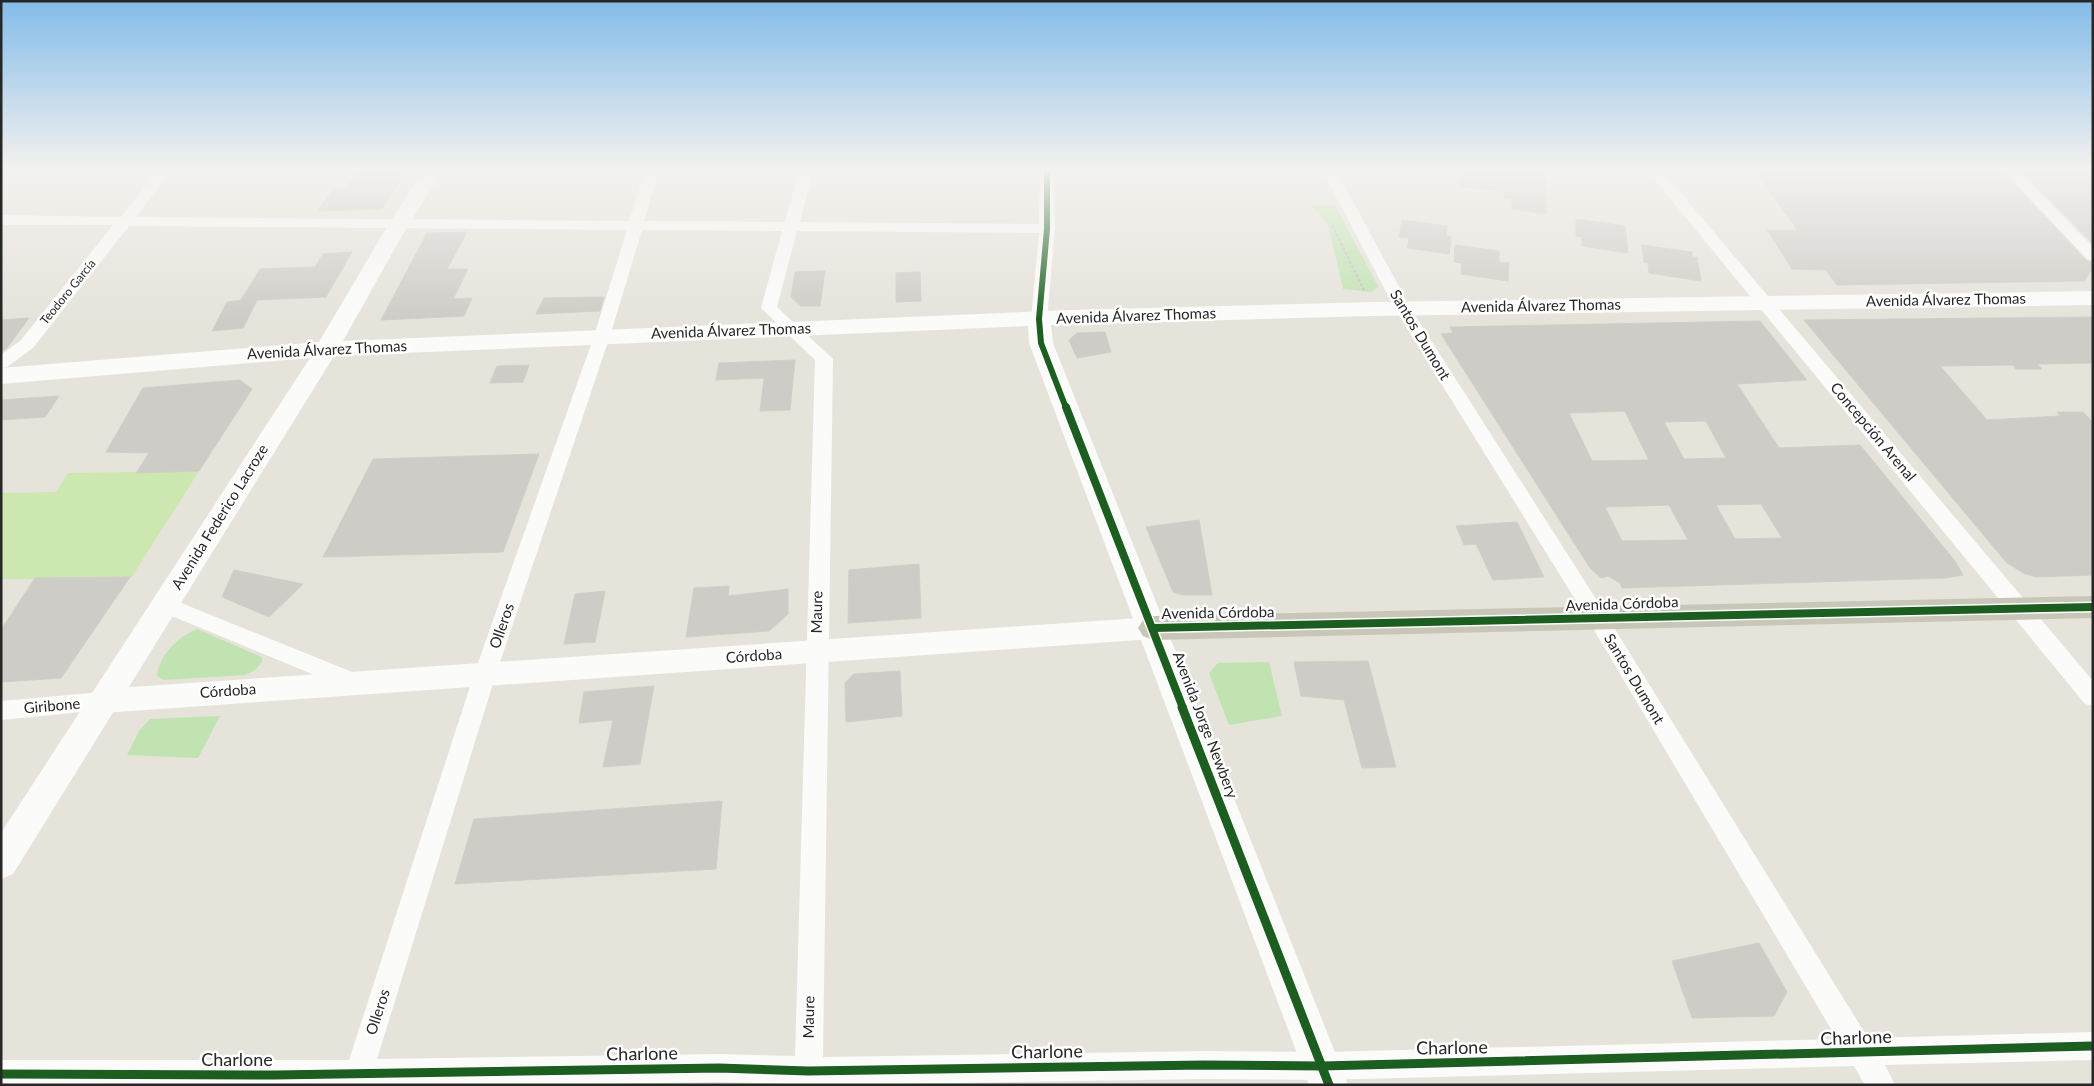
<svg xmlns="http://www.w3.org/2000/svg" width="2094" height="1086" viewBox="0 0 2094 1086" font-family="Lato,sans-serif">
  <rect width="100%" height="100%" fill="#e6e3db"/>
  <!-- green -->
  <g fill="#c1e3b2">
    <polygon points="1311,205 1335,205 1378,286 1372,292 1343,289 1328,225"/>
    <path d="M197,629l65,28v5l-7,8 -10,5 -81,5 -7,-4c2,-21 22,-40 40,-47z"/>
    <polygon points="1269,662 1282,716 1229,725 1209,673 1218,663"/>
    <polygon points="220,716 198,758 127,755 139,731 150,719"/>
  </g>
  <!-- pitch -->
  <polygon fill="#cde7b0" points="199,471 131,578 1,579 1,493 56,492 68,473"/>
  <!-- building -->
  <g fill="#ceccc7" stroke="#d1cec8" fill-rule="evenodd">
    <polygon points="1461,168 1546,168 1546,214 1512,209 1512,199 1504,198 1504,192 1460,186"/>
    <polygon points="1753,168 1999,168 2086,260 2093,263 2093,268 2084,281 1837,285 1826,270 1792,269 1767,230 1798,231"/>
    <polygon points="2019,168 2093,168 2093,244"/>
    <polygon points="359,170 407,170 382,209 318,211 333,189 346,189"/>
    <polygon points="1576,219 1625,226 1628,253 1582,246 1582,237 1576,236"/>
    <polygon points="1402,220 1447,226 1446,236 1451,236 1449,254 1407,248 1409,238 1399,237"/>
    <polygon points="467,232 447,269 468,269 453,299 472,298 464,316 381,320 427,233"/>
    <polygon points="1455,245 1499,251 1499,262 1509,263 1508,281 1461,274 1462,263 1454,262"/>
    <polygon points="1642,245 1692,252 1692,257 1697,257 1701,281 1649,273 1648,263 1644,262"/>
    <polygon points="352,252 326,297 257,300 243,328 212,331 227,302 243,300 241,300 260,269 315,267 323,254"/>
    <polygon points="825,271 820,306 801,306 791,297 795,272"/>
    <polygon points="920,272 921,301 896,302 896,273"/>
    <polygon points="604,297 600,311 536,314 544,298"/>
    <polygon points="2093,317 2093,363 2037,364 2042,369 2016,369 2013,365 1940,366 1987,420 2060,416 2057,412 2083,412 2093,422 2093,575 2036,577 2023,573 2006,562 1804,320"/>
    <polygon points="29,318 7,348 1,352 1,320"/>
    <path d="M1760,321l47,59 -70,4 42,64 81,-3 95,116 8,14 -18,3 -323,10 -2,-5 -12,-7 -7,2 -11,-10 -149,-234 12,-1 -3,-6zM1625,411l24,49 -57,1 -23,-48zM1706,421l20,37 -42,1 -20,-37zM1761,504l21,34 -47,1 -19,-34zM1669,505l19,35 -66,1 -17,-34z"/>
    <polygon points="1105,332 1111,352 1077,358 1069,340 1077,333"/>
    <polygon points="795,360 790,410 760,411 764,378 716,380 719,363"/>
    <polygon points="529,365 523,382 490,383 497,366"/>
    <polygon points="240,380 252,389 199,471 136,473 149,453 106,452 143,388"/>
    <polygon points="59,396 45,417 1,420 1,400"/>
    <polygon points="539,454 503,552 323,557 373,459"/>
    <polygon points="1199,520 1212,595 1183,595 1173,592 1146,527"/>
    <polygon points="1517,522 1544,577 1493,580 1476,544 1464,545 1456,526"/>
    <polygon points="919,564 921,618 848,623 849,570"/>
    <polygon points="234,570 303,584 269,617 222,597"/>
    <polygon points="130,577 61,678 1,682 1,630 35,578"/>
    <polygon points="729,586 728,596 788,589 788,614 769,631 686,637 694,588"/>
    <polygon points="605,591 595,642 564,644 575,594"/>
    <polygon points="1368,661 1377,695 1396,767 1362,768 1344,700 1301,696 1294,662"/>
    <polygon points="900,671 902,716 846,722 845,683 854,674"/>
    <polygon points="654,686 640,764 603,767 613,720 579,723 584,692"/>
    <polygon points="722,801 716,869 455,884 474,819"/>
    <polygon points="1759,943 1787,992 1774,1016 1692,1018 1672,961"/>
  </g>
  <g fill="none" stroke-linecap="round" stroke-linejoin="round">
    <!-- path -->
    <polyline stroke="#c4c3c2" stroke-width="2.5" stroke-dasharray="3 2" stroke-linecap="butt" points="1332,225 1365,292"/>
    <!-- minor -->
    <g fill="#fbfbfa" fill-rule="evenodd">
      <path d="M159,168h15l-38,49 493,4 17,-53h14l-16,53 141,1 15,-54h14l-14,54 239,2 1,-56h14l1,61 -8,90 -2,4h-12l-2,-4 8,-86 -242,-2 -20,76 56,52 -10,698 381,-6 118,1 515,-13 -246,-414 -196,-316 -74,-141h14l76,141 194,304 263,425 225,-6v28l-208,5 10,20h-30l-11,-19 -532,14 -118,-1 -375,6 -110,-3 -170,3h-548v-25h348l125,-386 120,-338 33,-106 -498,-4 -96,122 -26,19 -6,1v-13l20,-15 92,-115h-112v-10l120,2zM642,230l140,1 -21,77 54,52 -20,696 -76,-2 -342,5 119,-385 114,-338z"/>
      <polygon points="1645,168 1660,168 2093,681 2093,706 2085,704"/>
      <polygon points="2001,168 2016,168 2093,247 2093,261 2087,259"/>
      <polygon points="164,596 362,676 365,682 362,688 354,691 346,688 157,610 154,604 157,598"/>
      <polygon points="102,692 110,694 113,701 110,708 102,710 1,720 1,701"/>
    </g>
    <!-- tertiary -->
    <polygon fill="#fbfbfa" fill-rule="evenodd" points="1153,617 1162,621 1166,628 1162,635 1153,639 102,713 92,709 88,701 92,693 102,689"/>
    <!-- secondary -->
    <polygon fill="#fbfbfa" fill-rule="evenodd" points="425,168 445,168 408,225 343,341 1071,310 1372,302 2093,291 2093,305 1372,316 1051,325 1053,343 1348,1085 1309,1085 1029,343 1028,326 334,356 13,874 1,879 1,833 310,358 1,384 1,368 319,342 388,225"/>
    <!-- primary -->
    <polygon fill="#c8c6b7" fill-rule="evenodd" points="2093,596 2093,618 1153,640 1143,636 1138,628 1143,620 1153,616"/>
    <!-- cycleway-far2 casing -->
    <g stroke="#fff" stroke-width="9">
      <polyline id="cycleway-far2" points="1047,168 1047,229 1039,319 1041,343 1066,408"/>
    </g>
    <!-- cycleway-far1 casing -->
    <g stroke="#fff" stroke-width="11">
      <g id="cycleway-far1">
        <polyline points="1066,407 1183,708"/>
        <polyline points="1153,628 2093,607"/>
      </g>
    </g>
    <!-- cycleway casing -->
    <g stroke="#fff" stroke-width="12">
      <g id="cycleway">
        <polyline points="1182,707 1329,1085"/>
        <polyline points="1,1074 275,1075 719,1068 808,1071 1204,1065 1322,1066 2093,1046"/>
      </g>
    </g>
    <!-- cycleway-far2 -->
    <use href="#cycleway-far2" stroke="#1b5e20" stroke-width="6"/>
    <!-- cycleway-far1 -->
    <use href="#cycleway-far1" stroke="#1b5e20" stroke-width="8"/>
    <!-- cycleway -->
    <use href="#cycleway" stroke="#1b5e20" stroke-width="9"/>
  </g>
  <!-- sky -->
  <linearGradient id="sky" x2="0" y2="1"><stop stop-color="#83bce9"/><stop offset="0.53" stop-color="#f4f2ef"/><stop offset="1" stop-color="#f4f2ef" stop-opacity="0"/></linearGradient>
  <rect width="2094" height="320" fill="url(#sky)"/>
  <g text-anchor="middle" stroke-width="5" stroke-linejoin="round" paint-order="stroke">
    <!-- far-street labels -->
    <g font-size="12" fill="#272727" stroke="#fff">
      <text transform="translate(68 292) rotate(-51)" y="4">Teodoro García</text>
    </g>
    <!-- street labels -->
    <g font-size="15" fill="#272727" stroke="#fff">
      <text transform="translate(1946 300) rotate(-1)" y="5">Avenida Álvarez Thomas</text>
      <text transform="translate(1541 306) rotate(-1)" y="5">Avenida Álvarez Thomas</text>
      <text transform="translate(1136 316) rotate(-2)" y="5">Avenida Álvarez Thomas</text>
      <text transform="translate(731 331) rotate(-2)" y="5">Avenida Álvarez Thomas</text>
      <text transform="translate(1420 335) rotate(59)" y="5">Santos Dumont</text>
      <text transform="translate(327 350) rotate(-3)" y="5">Avenida Álvarez Thomas</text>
      <text transform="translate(1873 432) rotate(50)" y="5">Concepción Arenal</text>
      <text transform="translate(220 517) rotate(-58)" y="5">Avenida Federico Lacroze</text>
      <text transform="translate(1622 604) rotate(-2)" y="5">Avenida Córdoba</text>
      <text transform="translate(817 612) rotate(-89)" y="5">Maure</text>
      <text transform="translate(1218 613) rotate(-1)" y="5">Avenida Córdoba</text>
      <text transform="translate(502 626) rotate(-71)" y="5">Olleros</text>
      <text transform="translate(754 656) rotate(-4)" y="5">Córdoba</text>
      <text transform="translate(1634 679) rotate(59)" y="5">Santos Dumont</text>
      <text transform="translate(228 691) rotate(-4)" y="5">Córdoba</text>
      <text transform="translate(52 706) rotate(-5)" y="5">Giribone</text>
      <text transform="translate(1205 725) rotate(69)" y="5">Avenida Jorge Newbery</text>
      <text transform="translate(378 1012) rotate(-72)" y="5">Olleros</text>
      <text transform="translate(809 1017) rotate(-89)" y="5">Maure</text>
    </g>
    <!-- near-street labels -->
    <g font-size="18" fill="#272727" stroke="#fff">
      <text transform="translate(1856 1038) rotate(-2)" y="6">Charlone</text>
      <text transform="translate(1452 1048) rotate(-1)" y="6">Charlone</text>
      <text transform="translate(1047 1052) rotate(-1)" y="6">Charlone</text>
      <text transform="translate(642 1054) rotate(-1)" y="6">Charlone</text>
      <text x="237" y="1066">Charlone</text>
    </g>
  </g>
  <!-- border -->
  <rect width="2094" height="1086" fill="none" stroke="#272727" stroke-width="5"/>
</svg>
